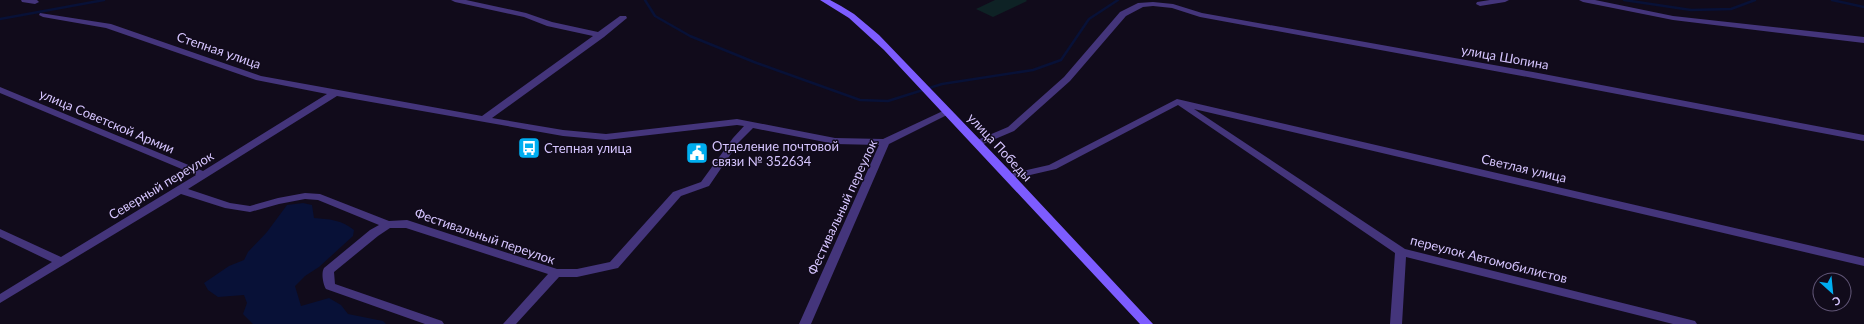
<svg xmlns="http://www.w3.org/2000/svg" width="1864" height="324" viewBox="0 0 1864 324" font-family="Lato,sans-serif">
  <rect width="100%" height="100%" fill="#110b1b"/>
  <!-- green -->
  <polygon fill="#0e2225" points="995,0 1026,0 1027,1 993,17 976,9"/>
  <!-- water -->
  <path fill="#081137" d="M303,203l9,2 2,13c15,1 28,2 40,12l-1,6 -34,31 -14,9 -10,10 6,20 28,-8 12,7 7,9 35,7 3,3h-133l-10,-10 4,-11 -3,-8 -26,2 -10,-7 -4,-7 25,-17 15,-6 4,-8 19,-20 20,-27z"/>
  <g fill="none" stroke-linecap="round" stroke-linejoin="round">
    <!-- stream -->
    <g stroke="#081137" stroke-width="2.5">
      <polyline points="645,0 655,16 690,36 754,62 860,100 888,101 942,84 1033,70 1061,60 1089,19 1118,0"/>
      <polyline points="1624,0 1691,10 1731,9 1755,0"/>
      <polyline points="1832,0 1864,7"/>
      <polyline points="0,19 104,0"/>
    </g>
    <!-- street -->
    <g fill="#44357b" fill-rule="evenodd">
      <polygon points="21,0 37,0 39,2 35,4 22,2"/>
      <path d="M451,0h15l60,13 26,9 46,10 22,-16h6l1,2 -23,19 -112,81 71,12 43,4 131,-15 98,19 48,1 62,-29 3,-1 5,3 -64,32 -78,180h-12l80,-179 -44,-1 -82,-16 -14,14 -30,44 -28,10 -63,72 -41,9h-18l-43,47h-13l45,-50 -142,-46h-16l-12,8 -44,36 1,12 107,37 2,3h-19l-99,-35c-3,-5 -5,-16 -2,-21l46,-38 9,-5 -61,-25 -13,-1 -26,5 -29,8 -25,-4 -44,-14 -181,109v-9l52,-32 -52,-25v-8l61,28 135,-82 -196,-82v-6l203,84 124,-77 -71,-14 -150,-52 -63,-11 -4,-2 1,-2 71,11 150,52 221,40 111,-80 -46,-10 -23,-9 -69,-15zM337,96l226,40 43,4 131,-15 7,1 -11,12 -32,44 -28,10 -63,70 -33,7h-20l-150,-49 -18,1 -69,-27 -15,-1 -27,5 -28,8 -20,-3 -42,-14z"/>
      <polygon points="1490,0 1509,0 1505,2 1480,6 1476,4 1477,2"/>
      <polygon points="1579,0 1595,0 1673,16 1864,37 1864,43 1673,20 1583,2"/>
      <polygon points="1153,2 1173,4 1202,13 1533,72 1864,135 1864,141 1533,78 1200,17 1172,8 1153,6 1143,7 1126,16 1070,81 1014,131 981,145 975,145 973,143 975,141 1008,127 1064,77 1120,12 1138,3"/>
      <polygon points="1177,99 1864,258 1864,266 1194,109 1405,249 1691,320 1695,321 1697,324 1673,324 1406,257 1402,324 1390,324 1395,253 1178,105 1056,169 1009,180 1004,177 1005,175 1049,165"/>
    </g>
    <!-- secondary -->
    <polygon fill="#7d5cff" fill-rule="evenodd" points="820,0 830,0 841,6 854,14 879,35 1009,170 1153,324 1140,324 884,50 849,18"/>
  </g>
  <!-- icons -->
  <defs>
    <g id="bus-square" transform="scale(1.15)"><rect x="-9" y="-9" width="18" height="18" rx="4" fill="#00aef0" stroke="#110b1b"/><path d="M-5-6H5V4H4V6H2V4H-2V6H-4V4H-5ZM-3.5-4V0h7V-4ZM-3.5 1.2v1.5H-2V1.2ZM2 1.2v1.5H3.5V1.2Z" fill="#fff"/></g>
    <g id="civic-square" transform="scale(1.15)"><rect x="-9" y="-9" width="18" height="18" rx="4" fill="#00aef0" stroke="#110b1b"/><path d="M-.6-6.5H3V-4.5H.6V-3L4-1V1h2V6H-6V1h2V-1L-.6-3ZM-1.2 2.5V6h2.4V2.5Z" fill="#fff"/></g>
  </defs>
  <g fill-rule="evenodd">
    <use href="#bus-square" x="529" y="148"/>
    <use href="#civic-square" x="697" y="153"/>
  </g>
  <g text-anchor="middle" stroke-width="3" stroke-linejoin="round" paint-order="stroke">
    <!-- street labels -->
    <g font-size="13" fill="#d6c5ff" stroke="#110b1b">
      <text transform="translate(219 50) rotate(19)" y="5">Степная улица</text>
      <text transform="translate(1505 57) rotate(10)" y="5">улица Шопина</text>
      <text transform="translate(107 121) rotate(23)" y="5">улица Советской Армии</text>
      <text transform="translate(1000 147) rotate(47)" y="5">улица Победы</text>
      <text transform="translate(1524 168) rotate(13)" y="5">Светлая улица</text>
      <text transform="translate(161 185) rotate(-31)" y="5">Северный переулок</text>
      <text transform="translate(842 207) rotate(-65)" y="5">Фестивальный переулок</text>
      <text transform="translate(485 236) rotate(19)" y="5">Фестивальный переулок</text>
      <text transform="translate(1489 259) rotate(14)" y="5">переулок Автомобилистов</text>
    </g>
    <!-- poi labels -->
    <g font-size="13" fill="#d6c5ff" stroke="#110b1b" text-anchor="start">
      <text x="712" y="151">Отделение почтовой<tspan x="712" dy="15">связи № 352634</tspan></text>
      <text x="544" y="153">Степная улица</text>
    </g>
  </g>
  <!-- north arrow -->
  <g transform="translate(1832 292) rotate(153)"><circle r="19" fill="#110b1b" stroke="#605576"/>
  <path d="M0-3L7 15L0 10L-7 15Z" fill="#00aef0"/>
  <text y="-6" font-size="11" font-weight="bold" text-anchor="middle" fill="#d6c5ff">С</text>
  </g>
</svg>
